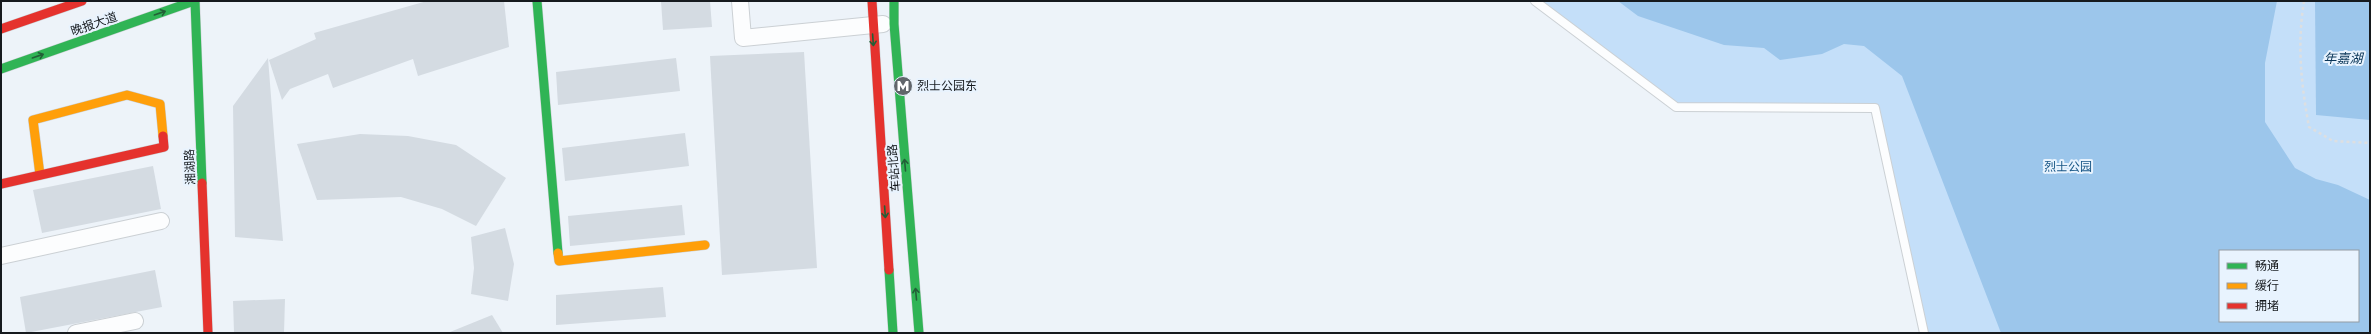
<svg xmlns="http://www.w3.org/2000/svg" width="2371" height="334" viewBox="0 0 2371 334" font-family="Overpass,'Noto Sans SC',sans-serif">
  <rect width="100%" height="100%" fill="#edf3f9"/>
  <!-- green -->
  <path fill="#c4dff9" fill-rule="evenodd" d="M1535,1h835v332h-446l-49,-225 -199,-1zM2220,251h138v70h-138z"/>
  <!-- water -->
  <g fill="#9cc6eb" fill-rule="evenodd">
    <path d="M1618,1h659l-12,62v59l30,46 21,11 22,6 32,15v133h-369l-99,-257 -38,-30 -20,-2 -22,10 -42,6 -16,-12 -40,-3 -86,-29zM2220,251h138v70h-138z"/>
    <polygon points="2315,1 2370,1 2370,120 2316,115"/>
  </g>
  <!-- building -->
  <g fill="#d4dbe2">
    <polygon points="427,1 504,1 509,47 418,76 413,59 333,88 328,74 290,89 282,100 269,60 316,39 314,33"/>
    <polygon points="661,1 710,1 712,27 663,30"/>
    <polygon points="804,52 817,268 722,275 710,56"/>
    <polygon points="268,58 275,147 283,241 235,237 233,106"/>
    <polygon points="676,58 680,91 558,105 556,72"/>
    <polygon points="685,133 689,166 565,181 562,148"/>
    <polygon points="360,134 408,136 456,145 506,178 476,226 442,209 401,197 317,200 297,144"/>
    <polygon points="153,166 161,209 42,233 33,190"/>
    <polygon points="682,205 685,235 570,246 568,216"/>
    <polygon points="505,228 514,264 508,301 471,294 474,268 471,237"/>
    <polygon points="155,270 162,307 26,333 20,297"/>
    <polygon points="663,287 666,317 556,325 556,295"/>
    <polygon points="285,299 284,333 234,333 233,301"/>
    <polygon points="492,315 503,333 450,333 450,332"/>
  </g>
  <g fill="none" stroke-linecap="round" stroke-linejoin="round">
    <!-- lane casing -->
    <g stroke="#cbd0d4" stroke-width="10">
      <polyline id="lane" points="1535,1 1676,107 1875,108 1924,333"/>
    </g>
    <!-- street casing -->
    <g stroke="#cbd0d4" stroke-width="18">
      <g id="street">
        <polyline points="740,1 743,38 883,24"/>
        <polyline points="1,256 161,221"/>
        <polyline points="76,333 135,321"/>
      </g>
    </g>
    <!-- fast casing -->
    <g stroke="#cbd0d4" stroke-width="10">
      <g id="fast">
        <polyline points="195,1 202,183"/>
        <polyline points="537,1 558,253"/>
        <polyline points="894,1 894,24 919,333"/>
        <polyline points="1,69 194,1"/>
        <polyline points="889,270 893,333"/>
      </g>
    </g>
    <!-- slow casing -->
    <g stroke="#cbd0d4" stroke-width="10">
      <g id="slow">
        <polyline points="40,175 33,120 127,95 160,104 163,136"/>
        <polyline points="558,253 559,261 705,245"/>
      </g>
    </g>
    <!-- jam casing -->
    <g stroke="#cbd0d4" stroke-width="10">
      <g id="jam">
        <polyline points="872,1 889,270"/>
        <polyline points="1,29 82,1"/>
        <polyline points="202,183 208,333"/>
        <polyline points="1,184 164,147 163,136"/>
      </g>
    </g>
    <!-- path -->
    <path stroke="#dddfe1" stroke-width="2.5" stroke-dasharray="3 3" stroke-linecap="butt" d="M2304,1c-7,43 -3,83 5,126l24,14 37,2"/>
    <!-- lane -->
    <use href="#lane" stroke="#fcfdfe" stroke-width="8"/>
    <!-- street -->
    <use href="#street" stroke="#fcfdfe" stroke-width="16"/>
    <!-- fast -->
    <use href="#fast" stroke="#30b455" stroke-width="9"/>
    <!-- slow -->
    <use href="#slow" stroke="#ff9f0a" stroke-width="9"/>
    <!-- jam -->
    <use href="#jam" stroke="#e5322d" stroke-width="9"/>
  </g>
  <!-- one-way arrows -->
  <defs><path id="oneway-shaft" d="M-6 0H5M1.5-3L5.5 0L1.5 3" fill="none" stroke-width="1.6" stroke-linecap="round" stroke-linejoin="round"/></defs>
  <g stroke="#225f37">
    <use href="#oneway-shaft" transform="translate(160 13) rotate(-19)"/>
    <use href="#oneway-shaft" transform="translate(873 40) rotate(86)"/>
    <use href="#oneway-shaft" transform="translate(38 56) rotate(-19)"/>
    <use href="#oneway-shaft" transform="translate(905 165) rotate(-95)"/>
    <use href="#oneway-shaft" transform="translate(885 212) rotate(86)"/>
    <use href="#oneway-shaft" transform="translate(916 294) rotate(-95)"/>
  </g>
  <!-- icons -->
  <defs>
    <g id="metro-disc" transform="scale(1)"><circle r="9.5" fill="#61666b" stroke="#e8f3fe"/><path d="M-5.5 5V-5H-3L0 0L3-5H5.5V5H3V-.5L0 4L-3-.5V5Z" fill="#fff"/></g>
  </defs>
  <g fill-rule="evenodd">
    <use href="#metro-disc" x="903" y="86"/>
  </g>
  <g text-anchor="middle" stroke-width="4" stroke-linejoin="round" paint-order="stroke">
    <!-- street labels -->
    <g font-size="12" fill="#161a1e" stroke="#e8f3fe">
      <text transform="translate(94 24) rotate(-19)" y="4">晚报大道</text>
      <text transform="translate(190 167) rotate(-92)" y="4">湘湖路</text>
      <text transform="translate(894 168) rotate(-95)" y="4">车站北路</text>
    </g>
    <!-- poi labels -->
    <g font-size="12" fill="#161a1e" stroke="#e8f3fe" text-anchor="start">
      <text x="917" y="90">烈士公园东</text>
    </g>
    <!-- park labels -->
    <g font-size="12" fill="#175686" stroke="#e8f3fe">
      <text x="2068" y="171">烈士公园</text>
    </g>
    <!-- water labels -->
    <g font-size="13" font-style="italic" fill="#0a3658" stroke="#e8f3fe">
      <text x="2343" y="63">年嘉湖</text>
    </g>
  </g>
  <!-- border -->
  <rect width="2371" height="334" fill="none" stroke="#161a1e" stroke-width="4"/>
  <!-- legend -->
  <rect x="2219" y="250" width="140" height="72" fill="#e8f3fe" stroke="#949ca4"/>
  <rect x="2227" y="263" width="20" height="6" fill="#30b455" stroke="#949ca4"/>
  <text x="2255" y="270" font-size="12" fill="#161a1e">畅通</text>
  <rect x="2227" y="283" width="20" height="6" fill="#ff9f0a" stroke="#949ca4"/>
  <text x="2255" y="290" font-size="12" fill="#161a1e">缓行</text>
  <rect x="2227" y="303" width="20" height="6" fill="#e5322d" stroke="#949ca4"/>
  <text x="2255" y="310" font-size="12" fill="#161a1e">拥堵</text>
</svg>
